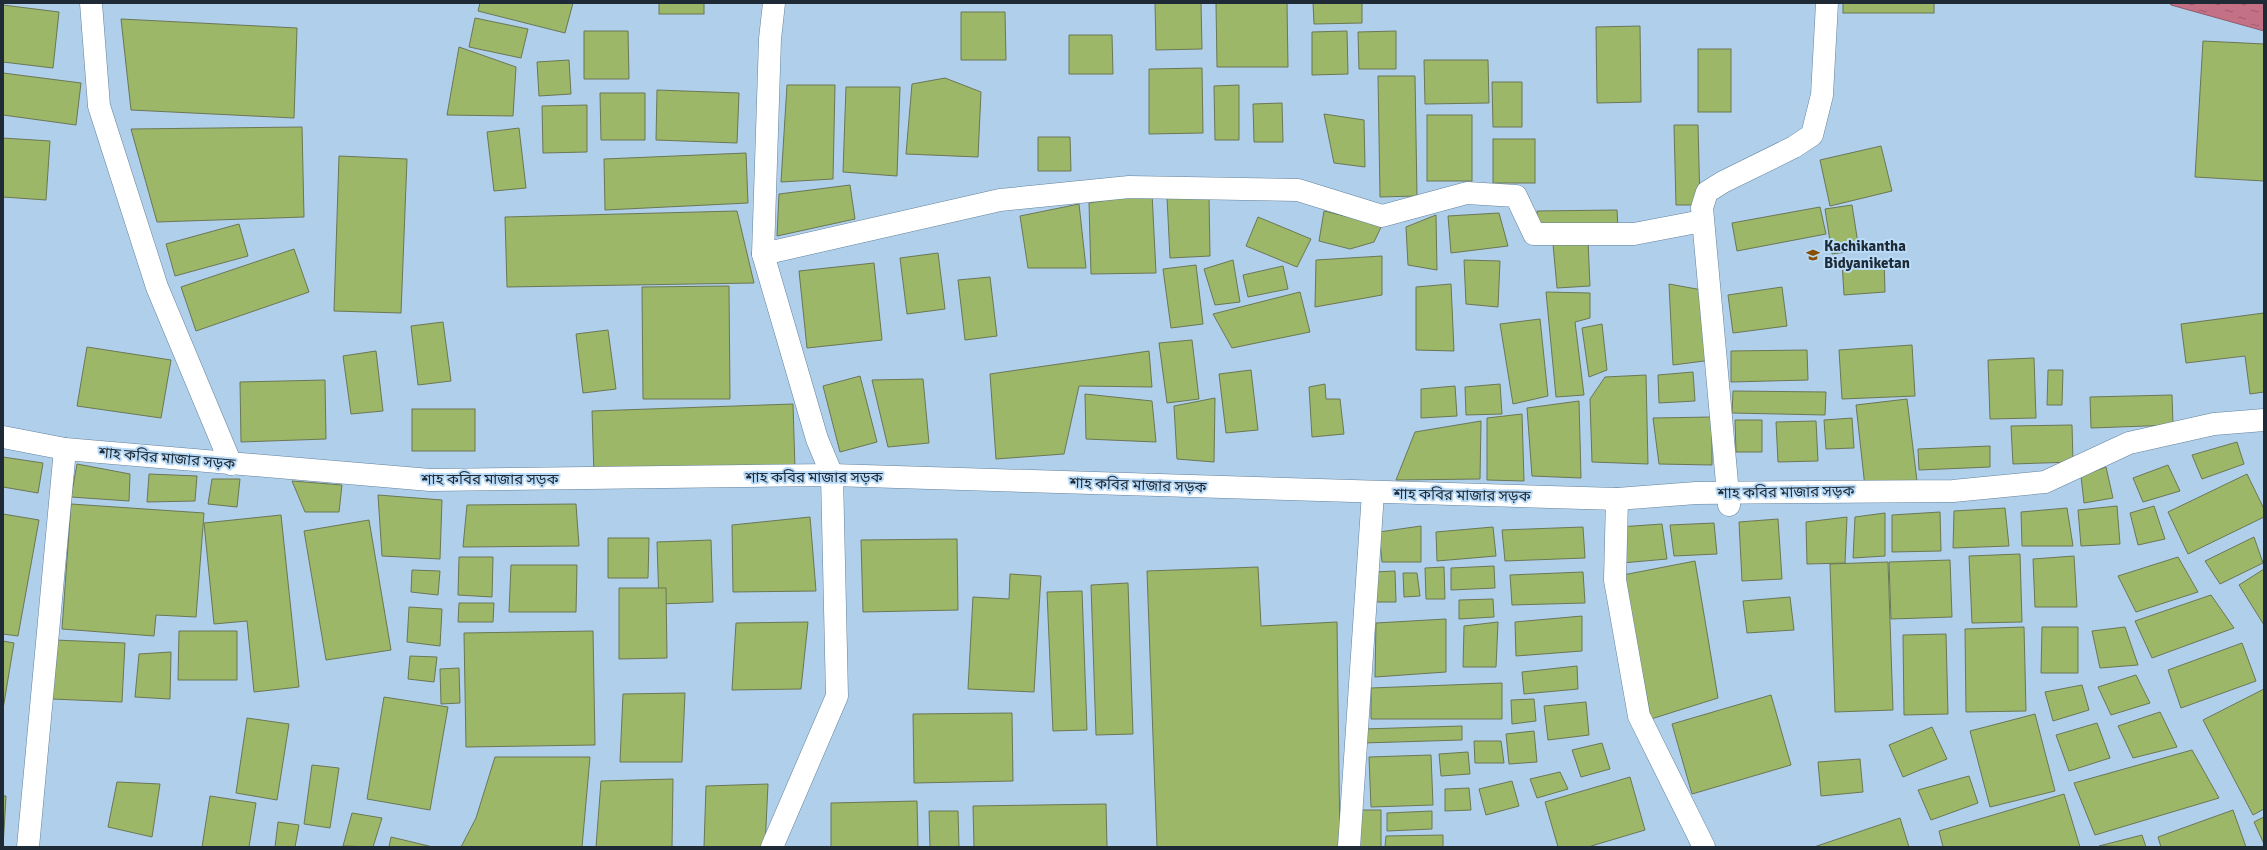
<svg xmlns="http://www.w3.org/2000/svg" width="2267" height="850" viewBox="0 0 2267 850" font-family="Signika,'Noto Sans Bengali',sans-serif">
  <defs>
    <pattern id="water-ripples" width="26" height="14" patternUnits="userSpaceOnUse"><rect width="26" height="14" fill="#c47085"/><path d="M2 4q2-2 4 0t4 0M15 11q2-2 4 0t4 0" fill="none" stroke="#9f5c6e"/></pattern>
  </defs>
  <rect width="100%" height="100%" fill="#afcfeb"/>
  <!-- water -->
  <polygon fill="url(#water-ripples)" stroke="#925b6d" points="2169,3 2264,3 2264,31 2171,5"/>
  <!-- building -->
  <g fill="#9cb768" stroke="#6b7755">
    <polygon points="480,3 573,3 565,33 478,11"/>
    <rect x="659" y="3" width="45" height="11"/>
    <polygon points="1155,3 1201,3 1202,49 1156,50"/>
    <polygon points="1216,3 1287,3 1288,67 1217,67"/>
    <polygon points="1313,3 1362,3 1362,23 1314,24"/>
    <rect x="1843" y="3" width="91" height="10"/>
    <polygon points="3,5 59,12 53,68 3,62"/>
    <polygon points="961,12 1005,12 1006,60 961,60"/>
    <polygon points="475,18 528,29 521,58 469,47"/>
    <polygon points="121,19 297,28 294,118 131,110"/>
    <polygon points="1640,26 1641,102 1597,103 1596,27"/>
    <polygon points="584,31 628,31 629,79 584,79"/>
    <polygon points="1347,31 1348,74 1312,75 1312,32"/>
    <polygon points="1396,31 1396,69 1359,69 1358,32"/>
    <polygon points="1069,35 1112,35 1113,74 1069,74"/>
    <polygon points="2203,41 2264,44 2264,181 2195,177"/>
    <polygon points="459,47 516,67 513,116 447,115"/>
    <rect x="1698" y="49" width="33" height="63"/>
    <polygon points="569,60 571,94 539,96 537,62"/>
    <polygon points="1424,60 1488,60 1489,103 1425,104"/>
    <polygon points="1202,68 1203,133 1149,134 1149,69"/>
    <polygon points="3,73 81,83 76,125 3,115"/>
    <polygon points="1378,76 1415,76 1417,196 1380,197"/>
    <polygon points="945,78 981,92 978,157 906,154 912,84"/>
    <polygon points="1492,82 1522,82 1522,127 1493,127"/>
    <polygon points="787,85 835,85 833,179 781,182"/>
    <polygon points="1239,85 1239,140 1215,140 1214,86"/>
    <polygon points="846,87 900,87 897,176 843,172"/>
    <polygon points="657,90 739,93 737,143 656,140"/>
    <polygon points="600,93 645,93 645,140 601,140"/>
    <polygon points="1282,103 1283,142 1254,142 1253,104"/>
    <polygon points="587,105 587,152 543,153 542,106"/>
    <polygon points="1324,114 1364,120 1365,167 1334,163"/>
    <rect x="1427" y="115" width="45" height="66"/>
    <polygon points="1674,125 1698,125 1700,205 1676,205"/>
    <polygon points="302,127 304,217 157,222 131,129"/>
    <polygon points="519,128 526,188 494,191 487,132"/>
    <polygon points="1038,137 1070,137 1071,171 1038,171"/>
    <polygon points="3,138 50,141 46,200 3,197"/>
    <rect x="1493" y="139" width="42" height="44"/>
    <polygon points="1881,146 1892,191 1830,206 1820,160"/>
    <polygon points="746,153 748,203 605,210 604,159"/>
    <polygon points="339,156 407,159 401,313 334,311"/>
    <polygon points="850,185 855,219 777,236 779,194"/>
    <polygon points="1152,193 1156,273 1091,274 1089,203"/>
    <polygon points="1209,195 1210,256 1170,258 1167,197"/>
    <polygon points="1079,204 1086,268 1028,268 1020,216"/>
    <polygon points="1852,205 1859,250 1832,254 1825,209"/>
    <polygon points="1820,207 1826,234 1737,251 1732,223"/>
    <polygon points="1617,210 1618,229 1537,231 1537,211"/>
    <polygon points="737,211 754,283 507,287 505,217"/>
    <polygon points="1324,211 1382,225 1374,242 1350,249 1319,241"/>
    <polygon points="1499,213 1508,246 1451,253 1448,216"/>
    <polygon points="1436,215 1437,270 1408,265 1406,227"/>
    <polygon points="1258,217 1311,239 1297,267 1246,246"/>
    <polygon points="239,224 248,256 175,276 166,244"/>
    <polygon points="1588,241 1590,286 1557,288 1553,244"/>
    <polygon points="294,249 309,292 196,331 181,287"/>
    <polygon points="938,253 945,309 907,314 900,258"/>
    <polygon points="1382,256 1382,295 1315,307 1316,260"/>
    <polygon points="1884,259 1885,292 1844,295 1842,262"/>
    <polygon points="1233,260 1240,302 1215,305 1204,269"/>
    <polygon points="1464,260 1500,261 1498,307 1466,304"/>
    <polygon points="874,263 882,340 807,348 799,271"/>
    <polygon points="1196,265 1203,324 1171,328 1163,269"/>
    <polygon points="1283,266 1288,289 1248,297 1243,275"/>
    <polygon points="990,277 997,336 965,340 958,280"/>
    <polygon points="1451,284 1454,351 1416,350 1416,287"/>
    <polygon points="1669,284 1702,290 1712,360 1673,365"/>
    <polygon points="729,286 730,399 643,399 642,287"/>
    <polygon points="1782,287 1787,326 1733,333 1728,295"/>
    <polygon points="1300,292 1310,332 1232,348 1213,314"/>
    <polygon points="1546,292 1590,293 1590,318 1575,322 1584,395 1556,397"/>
    <polygon points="2264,313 2264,392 2250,394 2245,356 2186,363 2181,324"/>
    <polygon points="1540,319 1548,396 1513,404 1500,324"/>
    <polygon points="443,322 451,381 418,385 411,326"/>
    <polygon points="1602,324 1607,370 1589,377 1582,328"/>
    <polygon points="608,330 616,389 583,393 576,334"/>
    <polygon points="1192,340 1199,399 1167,403 1159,343"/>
    <polygon points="1912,345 1915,396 1842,399 1839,350"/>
    <polygon points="87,347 171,360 161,418 77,406"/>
    <polygon points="1807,350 1808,380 1731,382 1731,351"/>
    <polygon points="376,351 383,411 351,414 343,356"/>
    <polygon points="1149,351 1152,387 1079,386 1064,454 996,459 990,374"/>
    <polygon points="2034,358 2036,418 1990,419 1988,360"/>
    <polygon points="1251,370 1258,430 1226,433 1219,374"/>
    <polygon points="2048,370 2063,370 2062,405 2047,405"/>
    <polygon points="1693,372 1695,401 1659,403 1658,375"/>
    <polygon points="1646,375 1648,464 1592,462 1590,399 1605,377"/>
    <polygon points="860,376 877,442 840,452 823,386"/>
    <polygon points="923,379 929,443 888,447 872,380"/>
    <polygon points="325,380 326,439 241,442 240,382"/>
    <polygon points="1325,384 1326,399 1340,399 1344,434 1312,437 1309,387"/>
    <polygon points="1500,384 1502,414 1466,415 1465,387"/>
    <polygon points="1455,386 1457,416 1421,418 1421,389"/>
    <polygon points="1733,391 1826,392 1825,415 1732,413"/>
    <polygon points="1085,394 1152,401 1156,442 1086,439"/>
    <polygon points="2172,395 2173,425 2091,428 2090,397"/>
    <polygon points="1215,398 1214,462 1177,459 1174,406"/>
    <polygon points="1907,399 1917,481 1865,487 1856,405"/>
    <polygon points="1579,401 1581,478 1532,476 1527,408"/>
    <polygon points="793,404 795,469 594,476 592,411"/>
    <rect x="412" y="409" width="63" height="42"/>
    <polygon points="1522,414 1524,481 1487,480 1487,418"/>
    <polygon points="1712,417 1712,465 1659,464 1653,418"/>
    <polygon points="1852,418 1854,448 1826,449 1824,420"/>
    <polygon points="1735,420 1762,420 1762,452 1736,452"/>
    <polygon points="1481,421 1480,479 1396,480 1415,432"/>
    <polygon points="1816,421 1818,461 1778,462 1776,422"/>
    <polygon points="2072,425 2073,462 2013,464 2011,426"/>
    <polygon points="2237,442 2244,464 2202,479 2192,455"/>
    <polygon points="1990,446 1990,467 1919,470 1918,449"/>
    <polygon points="3,457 43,463 38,493 3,487"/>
    <polygon points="77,464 130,474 129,501 71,497"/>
    <polygon points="2168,465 2180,491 2143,502 2133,478"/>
    <polygon points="2106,467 2113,498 2084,503 2081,476"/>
    <polygon points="149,474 197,476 195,501 147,502"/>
    <polygon points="2247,474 2264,509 2264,517 2188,554 2168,512"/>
    <polygon points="212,479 240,479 237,507 208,504"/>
    <polygon points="292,481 342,485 339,512 305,512"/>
    <polygon points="378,495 442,500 440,559 382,556"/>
    <polygon points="71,504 204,513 196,617 156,615 154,636 62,629"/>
    <polygon points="576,504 579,546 463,547 467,505"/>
    <polygon points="2117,506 2120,544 2081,546 2078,510"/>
    <polygon points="2154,506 2165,539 2138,545 2130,513"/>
    <polygon points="2005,508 2009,546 1953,548 1954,511"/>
    <polygon points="2067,508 2073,546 2022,546 2021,512"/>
    <polygon points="1940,512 1941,551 1892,552 1892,515"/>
    <polygon points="1885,513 1885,556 1853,558 1855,517"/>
    <polygon points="3,514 39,520 18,636 3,634"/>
    <polygon points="281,515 299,687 254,692 247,621 214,624 204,523"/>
    <polygon points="810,517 816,591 733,592 732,525"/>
    <polygon points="1847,517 1845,563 1807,564 1806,522"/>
    <polygon points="1778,519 1782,579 1742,581 1739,522"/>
    <polygon points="369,520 391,650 326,660 304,531"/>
    <polygon points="1714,523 1717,554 1674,556 1670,525"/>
    <polygon points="1662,524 1667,559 1622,563 1619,527"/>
    <polygon points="1421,526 1421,562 1382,562 1379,532"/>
    <polygon points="1493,527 1496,556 1437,561 1436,532"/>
    <polygon points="1583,527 1585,558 1505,561 1502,530"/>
    <polygon points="2254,537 2263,563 2220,584 2205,561"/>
    <polygon points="608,538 649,538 648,578 608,578"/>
    <polygon points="957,539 958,610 863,612 861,540"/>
    <polygon points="711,540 713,602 659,604 657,542"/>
    <polygon points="2020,554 2022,622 1972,623 1969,556"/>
    <polygon points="2074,556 2077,607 2035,607 2033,559"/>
    <polygon points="459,557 493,557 492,597 458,595"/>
    <polygon points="2178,557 2198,592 2136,612 2118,576"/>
    <polygon points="1950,560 1952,617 1891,619 1889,562"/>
    <polygon points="1695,561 1718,698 1651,719 1623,575"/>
    <polygon points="1888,562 1893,710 1835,712 1830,564"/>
    <polygon points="511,565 577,565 576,612 509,612"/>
    <polygon points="1494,566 1495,588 1451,590 1451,568"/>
    <polygon points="1258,567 1261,626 1337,622 1340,847 1157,847 1147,571"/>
    <polygon points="1444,567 1445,599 1426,599 1425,568"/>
    <polygon points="2264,569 2264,625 2239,585"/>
    <polygon points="412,570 440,571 438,595 411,592"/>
    <polygon points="1395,571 1396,602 1376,602 1375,572"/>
    <polygon points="1583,572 1585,603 1512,605 1510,575"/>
    <polygon points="1403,573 1417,573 1420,596 1404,597"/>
    <polygon points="1010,574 1041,576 1034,692 968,689 973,597 1009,599"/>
    <polygon points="1128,583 1133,734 1096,735 1091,585"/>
    <polygon points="619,588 666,588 667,658 619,659"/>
    <polygon points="1082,591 1087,730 1053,731 1047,592"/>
    <polygon points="2211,595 2234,628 2152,658 2135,621"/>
    <polygon points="1790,597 1794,630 1747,633 1743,601"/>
    <polygon points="1493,599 1494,617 1459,619 1459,600"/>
    <polygon points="459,603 494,603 493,622 458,622"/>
    <polygon points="409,607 442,609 440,646 407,642"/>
    <polygon points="1582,616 1582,651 1516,656 1515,622"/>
    <polygon points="1446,619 1446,672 1375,677 1376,623"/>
    <polygon points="808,622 801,689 732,690 736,623"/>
    <polygon points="1498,622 1496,667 1463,667 1464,626"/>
    <polygon points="2024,627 2026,711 1966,712 1965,629"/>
    <polygon points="2042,627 2078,627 2078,673 2041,673"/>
    <polygon points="2125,627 2138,665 2100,668 2092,631"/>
    <polygon points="179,631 237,631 237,680 178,680"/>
    <polygon points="593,631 595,745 466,747 464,633"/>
    <polygon points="1946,634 1948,714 1904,715 1903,635"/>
    <polygon points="55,640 125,643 122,702 52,699"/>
    <polygon points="3,641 14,643 3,709"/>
    <polygon points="2242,643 2256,681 2181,708 2168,670"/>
    <polygon points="171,652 170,699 135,697 139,654"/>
    <polygon points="410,656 437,657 434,682 408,679"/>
    <polygon points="1577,666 1578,689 1524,694 1522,672"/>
    <polygon points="459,668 460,703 441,704 440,669"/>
    <polygon points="2136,675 2150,703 2111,715 2098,687"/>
    <polygon points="1502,683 1502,719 1371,719 1371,688"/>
    <polygon points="2082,685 2089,710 2053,721 2045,692"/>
    <polygon points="2264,689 2264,809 2253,815 2203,720"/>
    <polygon points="685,693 682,762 620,762 623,694"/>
    <polygon points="1771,695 1791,765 1692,794 1672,724"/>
    <polygon points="384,697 448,707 430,810 367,799"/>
    <polygon points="1534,699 1536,721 1512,724 1511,700"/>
    <polygon points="1586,702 1589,735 1548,740 1544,706"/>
    <polygon points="2160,712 2177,747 2133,758 2118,726"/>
    <polygon points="1012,713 1013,781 914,783 913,714"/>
    <polygon points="2035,714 2055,791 1990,807 1970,731"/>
    <polygon points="247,718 289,724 277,800 236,793"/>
    <polygon points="2097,723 2110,758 2069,771 2056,735"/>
    <polygon points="1462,726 1462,740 1363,743 1363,729"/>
    <polygon points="1932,727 1947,759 1903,777 1889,745"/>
    <polygon points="1534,731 1537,762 1509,764 1506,734"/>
    <polygon points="1474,741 1501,741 1504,763 1475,763"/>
    <polygon points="1602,743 1610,769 1581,777 1572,750"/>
    <polygon points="2192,750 2219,798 2095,835 2074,783"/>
    <polygon points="1468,752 1470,774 1441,776 1439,754"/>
    <polygon points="1431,755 1433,805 1371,807 1369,757"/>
    <polygon points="495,757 590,757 582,847 461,847 476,818"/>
    <polygon points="1860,759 1863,792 1821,796 1818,762"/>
    <polygon points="312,765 339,768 330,828 304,824"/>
    <polygon points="1560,772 1568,789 1537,798 1530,779"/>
    <polygon points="1969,776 1978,803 1931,820 1918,790"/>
    <polygon points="1630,777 1645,830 1588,847 1558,847 1545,802"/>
    <polygon points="673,779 672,847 596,847 601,781"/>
    <polygon points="1512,781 1519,806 1486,815 1479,789"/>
    <polygon points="117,782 160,784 152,837 108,827"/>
    <polygon points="768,784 765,847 704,847 706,786"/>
    <polygon points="1469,788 1471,810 1445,811 1445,789"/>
    <polygon points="2064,794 2080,847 1943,847 1939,831"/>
    <polygon points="3,796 6,796 3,847"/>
    <polygon points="210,796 256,803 249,847 202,847"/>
    <polygon points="917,801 918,847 831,847 831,803"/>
    <polygon points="1106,804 1107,847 974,847 973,806"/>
    <polygon points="1357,810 1381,810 1381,847 1358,847"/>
    <polygon points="2233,810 2246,847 2161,847 2158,837"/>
    <polygon points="929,811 958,811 959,847 930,847"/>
    <polygon points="1432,811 1432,829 1387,831 1387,813"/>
    <polygon points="352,813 382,818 373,847 343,846"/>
    <polygon points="2264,817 2264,844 2254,822"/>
    <polygon points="1900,818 1909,847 1814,847"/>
    <polygon points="278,822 299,825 295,847 275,847"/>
    <polygon points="1443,835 1443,847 1385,847 1386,836"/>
    <polygon points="2142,835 2146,847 2099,846"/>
    <polygon points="391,837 433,847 389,847"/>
  </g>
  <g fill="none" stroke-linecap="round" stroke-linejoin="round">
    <!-- minor casing -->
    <g stroke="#64829c" stroke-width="23">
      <g id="minor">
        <polyline points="91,3 99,106 157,287 231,464"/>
        <polyline points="763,254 1000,200 1129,187 1298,190 1382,216 1467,193 1516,196 1534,234 1634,234 1702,221"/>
        <polyline points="3,437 65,449 430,480 832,475 1617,499 1696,493 1953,491 2045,482 2129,443 2214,424 2264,420"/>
        <polyline points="1617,499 1615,580 1639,716 1704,847"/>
        <polyline points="1729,505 1702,208 1707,192 1723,182 1794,147 1812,135 1822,95 1827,3"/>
        <polyline points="28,847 65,449"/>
        <polyline points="772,847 837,696 832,475 817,439 763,254 770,39 774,3"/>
        <polyline points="1349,847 1373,493"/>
      </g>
    </g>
    <!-- minor -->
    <use href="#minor" stroke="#fff" stroke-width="22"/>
  </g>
  <!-- icons -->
  <defs>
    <g id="school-bare" transform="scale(1.08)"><path d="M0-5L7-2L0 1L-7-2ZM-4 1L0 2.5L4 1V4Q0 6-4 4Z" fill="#885004" stroke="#bbdcf9" stroke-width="2.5" paint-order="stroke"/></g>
  </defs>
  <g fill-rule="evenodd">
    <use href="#school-bare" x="1813" y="255"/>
  </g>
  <g text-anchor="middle" stroke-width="4" stroke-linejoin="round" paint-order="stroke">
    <!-- poi labels -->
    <g font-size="15" font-weight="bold" fill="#1e2a35" stroke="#bbdcf9" text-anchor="start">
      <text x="1824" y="251">Kachikantha<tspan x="1824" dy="17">Bidyaniketan</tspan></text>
    </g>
    <!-- street labels -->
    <g font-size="15" fill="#1e2a35" stroke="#bbdcf9">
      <text transform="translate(167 458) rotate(5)" y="5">শাহ কবির মাজার সড়ক</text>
      <text x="814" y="482">শাহ কবির মাজার সড়ক</text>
      <text x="490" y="484">শাহ কবির মাজার সড়ক</text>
      <text transform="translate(1138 485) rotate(2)" y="5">শাহ কবির মাজার সড়ক</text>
      <text transform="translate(1786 492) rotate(-1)" y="5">শাহ কবির মাজার সড়ক</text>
      <text transform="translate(1462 495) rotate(1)" y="5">শাহ কবির মাজার সড়ক</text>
    </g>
  </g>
  <!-- border -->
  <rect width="2267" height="850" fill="none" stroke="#1e2a35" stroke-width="8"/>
</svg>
